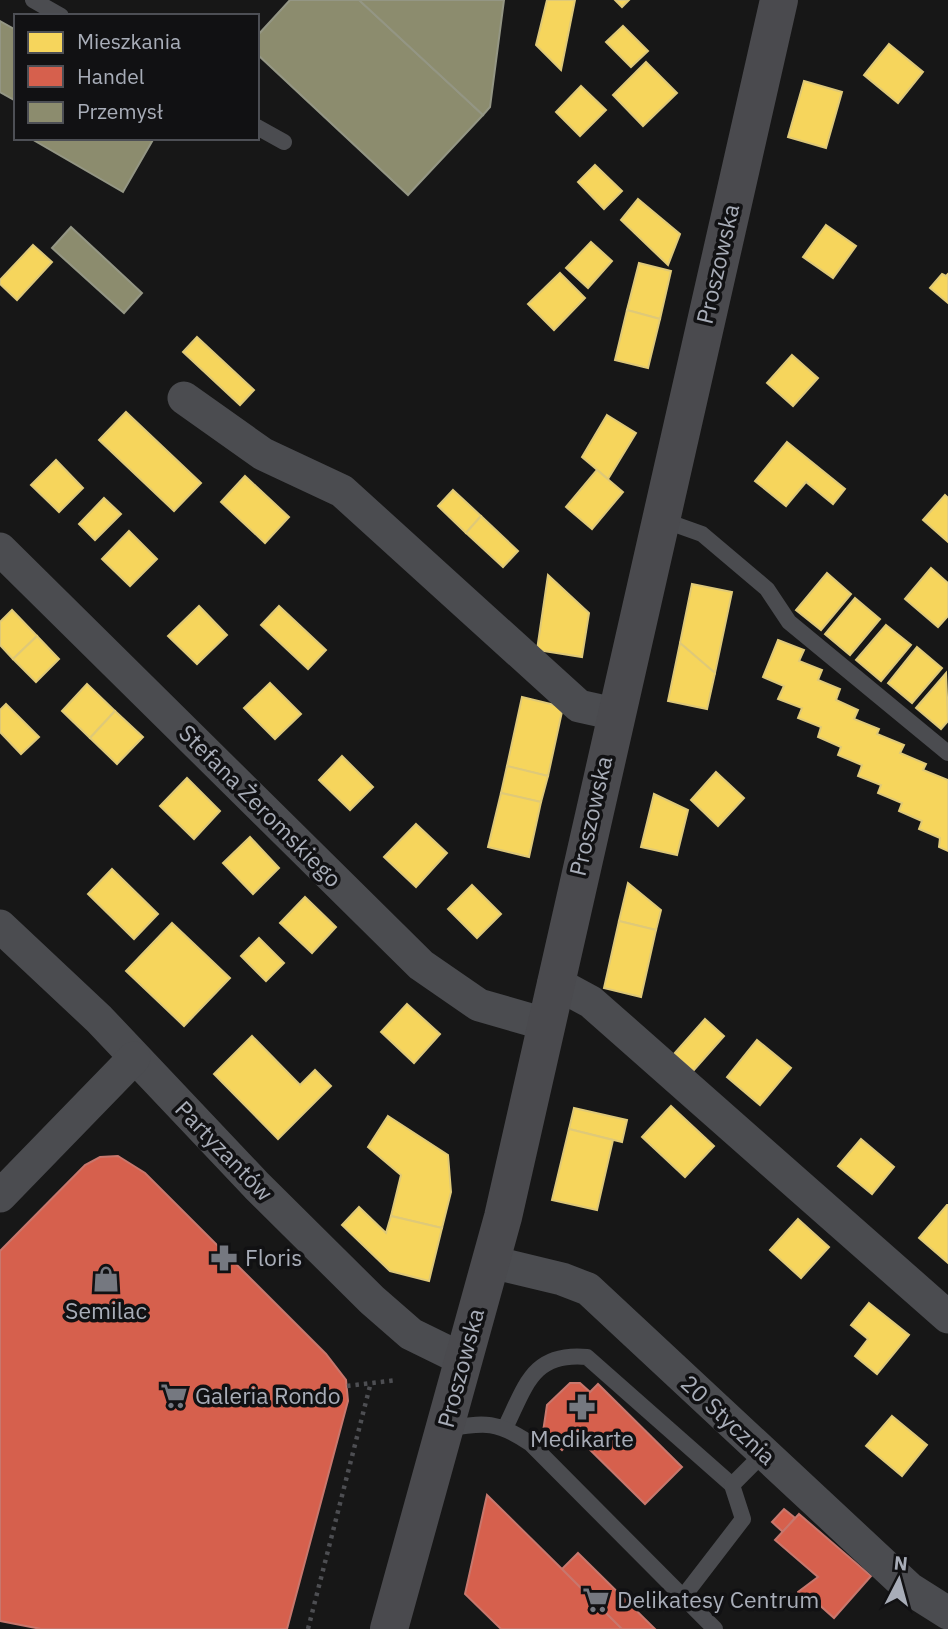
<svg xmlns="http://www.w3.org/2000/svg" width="948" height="1629" viewBox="0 0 948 1629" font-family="'IBM Plex Sans',sans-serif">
  <rect width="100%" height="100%" fill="#171717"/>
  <!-- homes -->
  <g fill="#f6d55c" stroke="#dfc978" stroke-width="2">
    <polygon points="547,0 575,0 561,70 536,45"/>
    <polygon points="615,0 629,0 622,7"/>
    <polygon points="623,26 648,51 631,67 606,42"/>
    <polygon points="889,44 923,72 898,103 864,75"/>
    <polygon points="646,62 677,93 643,126 613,95"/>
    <polygon points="804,81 842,92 826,148 788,137"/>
    <polygon points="581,86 606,110 580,136 556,112"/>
    <polygon points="595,165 622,191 604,209 578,182"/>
    <polygon points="638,199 680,234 668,265 621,220"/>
    <polygon points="826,225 856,246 833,278 803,257"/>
    <polygon points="591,242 612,261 588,288 566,268"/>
    <polygon points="33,245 52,262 17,300 0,284 0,280"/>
    <polygon points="639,263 671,271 660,319 627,310"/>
    <polygon points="560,273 585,298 554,330 528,304"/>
    <polygon points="942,274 946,276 948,274 948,303 930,288"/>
    <polygon points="627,310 660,319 648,368 615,360"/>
    <polygon points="197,337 254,390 240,405 183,352"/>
    <polygon points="792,355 818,378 793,406 767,383"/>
    <polygon points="126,412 201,483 174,511 99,440"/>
    <polygon points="607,415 636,433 608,479 582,457"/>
    <polygon points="787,442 845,489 833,504 806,482 786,506 755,481"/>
    <polygon points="56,460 83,488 59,512 31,485"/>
    <polygon points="597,470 623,492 592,529 566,507"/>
    <polygon points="245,476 289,517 265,543 221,502"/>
    <polygon points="453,490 481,516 466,533 438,506"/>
    <polygon points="945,495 948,498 948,542 923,520"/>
    <polygon points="104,498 121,514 95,540 79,524"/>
    <polygon points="481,516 518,551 503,567 466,533"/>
    <polygon points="129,531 157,559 130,586 102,559"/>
    <polygon points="931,568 948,583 948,616 938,627 905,599"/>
    <polygon points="827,573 851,594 821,630 796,610"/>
    <polygon points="548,575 589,613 582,657 537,650"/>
    <polygon points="692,584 732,592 715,673 680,643"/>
    <polygon points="855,598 880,619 850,655 825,634"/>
    <polygon points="199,606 227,635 197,664 168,636"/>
    <polygon points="279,606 326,650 308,669 261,625"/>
    <polygon points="12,610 37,636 13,659 0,645 0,622"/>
    <polygon points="886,625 911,645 881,681 856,660"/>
    <polygon points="37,636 59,659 36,682 13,659"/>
    <polygon points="778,640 804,650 799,661 822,670 818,680 840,689 836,700 858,710 854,719 879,729 877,734 904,745 900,753 926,764 923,770 948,780 948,851 939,847 940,838 919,829 922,821 899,811 902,803 878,793 881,785 858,776 862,765 838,755 841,747 818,737 821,727 798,718 802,708 778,699 784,686 763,677"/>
    <polygon points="680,643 715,673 707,709 668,701"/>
    <polygon points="917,647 942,668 912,703 888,683"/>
    <polygon points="946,673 948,721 941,729 916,708"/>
    <polygon points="270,683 301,714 275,739 244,708"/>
    <polygon points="87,684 115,711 90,738 62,711"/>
    <polygon points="522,697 563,707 548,776 507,766"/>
    <polygon points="6,704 39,737 21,754 0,732 0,710"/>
    <polygon points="115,711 143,737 117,764 90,738"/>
    <polygon points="342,756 373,787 350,810 319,780"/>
    <polygon points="507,766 548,776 541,802 501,793"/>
    <polygon points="716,772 744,798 718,826 691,800"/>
    <polygon points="187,778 220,811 194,839 160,806"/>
    <polygon points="501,793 541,802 529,857 488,847"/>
    <polygon points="654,794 688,810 677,855 641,847"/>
    <polygon points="416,824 447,853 416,887 384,857"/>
    <polygon points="250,837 279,868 253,894 223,863"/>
    <polygon points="112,869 158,914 134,939 88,894"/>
    <polygon points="628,883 661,910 656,930 619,921"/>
    <polygon points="472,885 501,914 477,938 448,909"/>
    <polygon points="305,897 336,927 312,953 280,923"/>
    <polygon points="619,921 656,930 641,997 604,988"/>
    <polygon points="172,923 230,978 184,1026 126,971"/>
    <polygon points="259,938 284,963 266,981 241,956"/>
    <polygon points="407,1004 440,1034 414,1063 381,1032"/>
    <polygon points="705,1019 724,1036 693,1071 674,1054"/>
    <polygon points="252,1036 300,1085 315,1070 331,1086 278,1139 214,1074"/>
    <polygon points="757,1040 791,1068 760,1105 727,1077"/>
    <polygon points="671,1106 714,1146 685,1177 642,1137"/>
    <polygon points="574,1108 627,1120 622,1142 569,1129"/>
    <polygon points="388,1116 448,1155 451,1192 442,1228 391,1216 401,1175 368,1147"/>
    <polygon points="569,1129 613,1140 597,1210 552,1200"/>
    <polygon points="861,1139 894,1167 872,1194 838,1166"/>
    <polygon points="947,1205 948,1205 948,1263 919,1238"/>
    <polygon points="359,1207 386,1233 391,1216 442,1228 429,1281 390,1271 342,1225"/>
    <polygon points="798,1219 829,1247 801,1278 770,1250"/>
    <polygon points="869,1303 909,1335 877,1374 855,1356 868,1339 851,1325"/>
    <polygon points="892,1416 927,1445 902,1476 866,1446"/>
  </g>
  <!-- shops -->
  <g fill="#d6604d" stroke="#c8776d" stroke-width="2">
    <polygon points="118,1156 145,1173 326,1354 346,1380 348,1401 287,1629 41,1629 0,1621 0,1251 85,1165 100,1157"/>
    <polygon points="570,1383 580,1383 590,1392 598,1384 682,1467 645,1504 576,1436 562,1450 543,1432 547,1405"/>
    <polygon points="487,1495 562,1569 622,1629 501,1629 465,1594"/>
    <polygon points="784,1509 795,1518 783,1532 772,1522"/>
    <polygon points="799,1514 871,1576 834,1618 816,1602 804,1606 798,1601 798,1592 818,1577 775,1540"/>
    <polygon points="578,1553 655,1629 622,1629 562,1569"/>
  </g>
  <!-- industry -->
  <g fill="#8c8c6e" stroke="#949684" stroke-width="2">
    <polygon points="290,0 359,0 483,115 408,195 257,54 257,36"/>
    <polygon points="359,0 504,0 490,107 483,115"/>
    <polygon points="0,21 16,30 16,101 0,92"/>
    <polygon points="30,138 154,138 123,192"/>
    <polygon points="71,227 142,293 124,313 52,248"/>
  </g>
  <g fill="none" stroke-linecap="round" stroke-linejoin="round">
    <!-- path -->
    <g stroke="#4d4e52" stroke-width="4.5" stroke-dasharray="3.5 5" stroke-linecap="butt">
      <polyline points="347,1386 397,1380"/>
      <polyline points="308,1629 371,1382"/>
    </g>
    <!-- lane -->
    <g stroke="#4b4c50" stroke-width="16">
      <polyline points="33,0 61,16"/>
      <polyline points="257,127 284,142"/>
      <polyline points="660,519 702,534 767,589 789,622 948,753"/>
      <path d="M506,1426c20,-41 27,-74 81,-69l145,128"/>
      <path d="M446,1429c39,-7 52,-8 85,15l184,185"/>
      <polyline points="683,1597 743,1519 732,1485 764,1453"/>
    </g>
    <!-- street -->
    <g stroke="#4b4c50" stroke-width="33">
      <polyline points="184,398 263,454 342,491 579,706 615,714"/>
      <polyline points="0,549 421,965 479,1005 545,1024"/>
      <polyline points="0,926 99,1019 257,1186 372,1300 411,1334 462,1359"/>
      <polyline points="554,982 591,1002 948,1317"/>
      <polyline points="0,1196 134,1058"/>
      <polyline points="491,1262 562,1279 588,1289 910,1589 948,1613"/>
    </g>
    <!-- secondary -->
    <polyline stroke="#4a4a4e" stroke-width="38" points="389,1629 503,1217 779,0"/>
  </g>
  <!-- icons -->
  <defs>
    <g id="pharmacy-bare" transform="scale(2.1)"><path d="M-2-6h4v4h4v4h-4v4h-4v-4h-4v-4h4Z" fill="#757880" stroke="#111113" stroke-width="2.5" paint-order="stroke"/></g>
    <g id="shop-bare" transform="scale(2.1)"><path d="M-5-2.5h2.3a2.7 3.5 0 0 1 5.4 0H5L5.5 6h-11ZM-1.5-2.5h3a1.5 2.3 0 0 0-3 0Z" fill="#757880" stroke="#111113" stroke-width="2.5" paint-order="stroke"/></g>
    <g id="supermarket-bare" transform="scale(2.1)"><path d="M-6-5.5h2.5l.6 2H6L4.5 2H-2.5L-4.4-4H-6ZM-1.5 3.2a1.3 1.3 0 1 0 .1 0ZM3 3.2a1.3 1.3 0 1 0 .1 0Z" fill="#757880" stroke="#111113" stroke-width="2.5" paint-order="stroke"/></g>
  </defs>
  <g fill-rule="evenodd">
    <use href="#pharmacy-bare" x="224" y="1258"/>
    <use href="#shop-bare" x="106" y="1279"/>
    <use href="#supermarket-bare" x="174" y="1396"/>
    <use href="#pharmacy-bare" x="582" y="1407"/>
    <use href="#supermarket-bare" x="596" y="1600"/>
  </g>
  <g text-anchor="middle" stroke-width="7" stroke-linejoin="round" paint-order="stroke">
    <!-- street labels -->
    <g font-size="23" fill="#a8adb8" stroke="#111113">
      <text transform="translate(718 264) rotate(-77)" y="8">Proszowska</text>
      <text transform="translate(260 806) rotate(45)" y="8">Stefana Żeromskiego</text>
      <text transform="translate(591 816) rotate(-77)" y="8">Proszowska</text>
      <text transform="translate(224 1151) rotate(46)" y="8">Partyzantów</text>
      <text transform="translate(461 1368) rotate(-75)" y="8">Proszowska</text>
      <text transform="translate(728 1420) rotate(43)" y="8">20 Stycznia</text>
    </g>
    <!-- poi labels -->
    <g font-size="23" fill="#a8adb8" stroke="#111113" text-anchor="start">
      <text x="245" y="1266">Floris</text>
      <text x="106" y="1319" text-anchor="middle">Semilac</text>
      <text x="195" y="1404">Galeria Rondo</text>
      <text x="582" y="1447" text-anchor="middle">Medikarte</text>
      <text x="617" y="1608">Delikatesy Centrum</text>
    </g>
  </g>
  <!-- legend -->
  <rect x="14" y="14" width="245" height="126" fill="#111113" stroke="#4d4f55" stroke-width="2"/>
  <rect x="28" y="32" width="35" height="21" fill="#f6d55c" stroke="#4d4f55" stroke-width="2"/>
  <text x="77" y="49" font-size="21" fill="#a8adb8">Mieszkania</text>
  <rect x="28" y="66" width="35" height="21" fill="#d6604d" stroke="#4d4f55" stroke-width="2"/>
  <text x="77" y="84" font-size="21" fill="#a8adb8">Handel</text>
  <rect x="28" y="102" width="35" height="21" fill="#8c8c6e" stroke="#4d4f55" stroke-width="2"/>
  <text x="77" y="119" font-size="21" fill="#a8adb8">Przemysł</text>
  <!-- north arrow -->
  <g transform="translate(899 1580) rotate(6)" stroke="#111113" stroke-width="5" paint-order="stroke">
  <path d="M0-5L12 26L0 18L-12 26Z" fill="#a8adb8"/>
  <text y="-10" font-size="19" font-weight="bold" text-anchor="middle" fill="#a8adb8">N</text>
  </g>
</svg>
